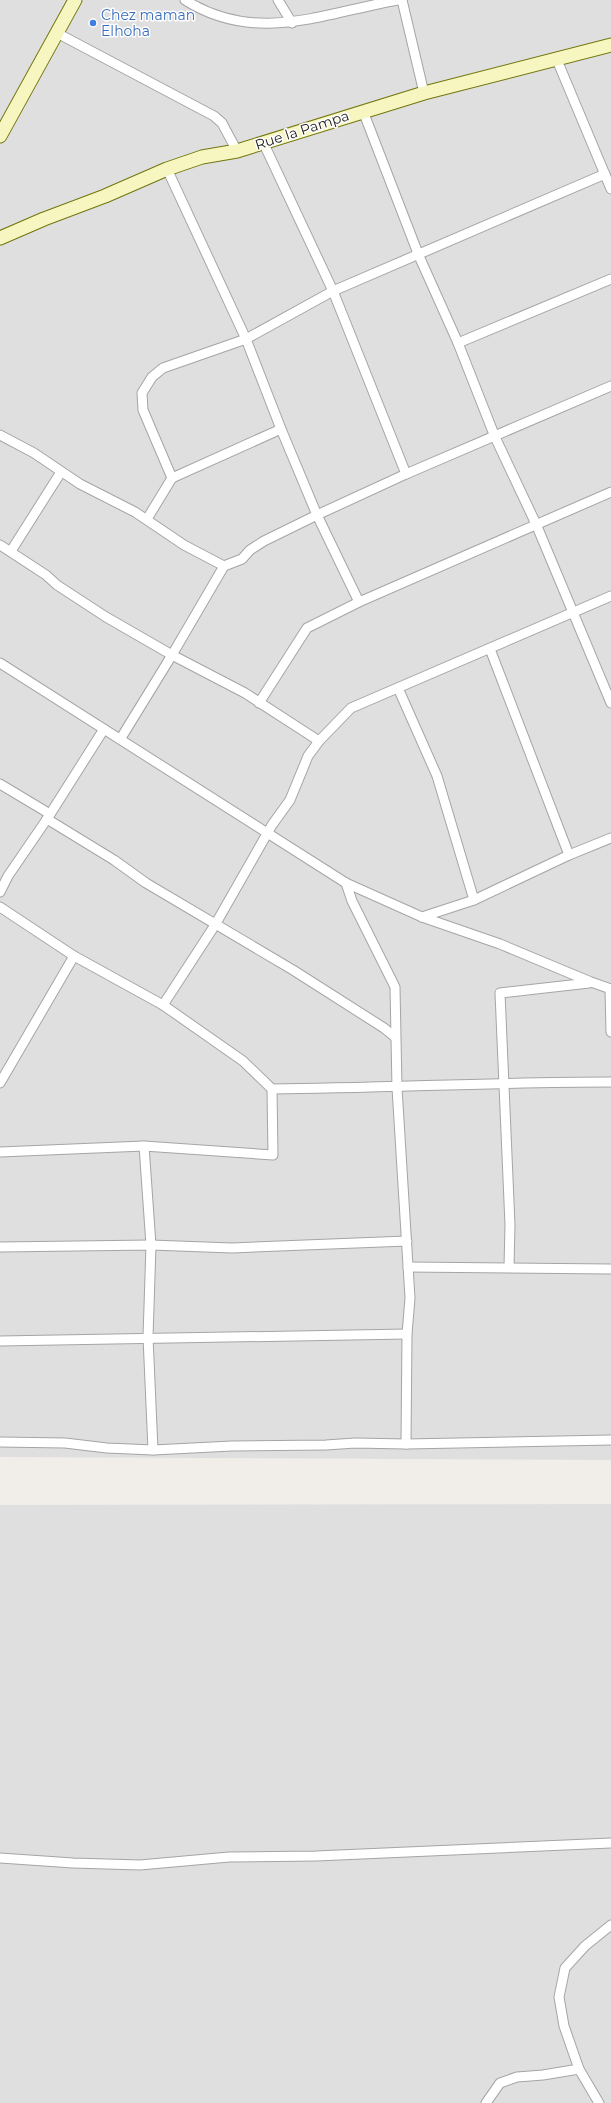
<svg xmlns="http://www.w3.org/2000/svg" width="611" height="2103" viewBox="0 0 611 2103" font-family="Montserrat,sans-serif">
  <rect width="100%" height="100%" fill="#f1eee9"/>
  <!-- residential -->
  <g fill="#dfdfdf">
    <polygon points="0,0 611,0 611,1460 0,1457"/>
    <polygon points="611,1504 611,2103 0,2103 0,1505"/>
  </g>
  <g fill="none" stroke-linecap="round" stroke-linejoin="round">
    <!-- street casing -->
    <g stroke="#a5a5a5" stroke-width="11">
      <g id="street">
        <path d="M185,0c71,45 139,13 213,0"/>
        <polyline points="278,0 292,23"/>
        <polyline points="402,0 424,93"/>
        <polyline points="57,33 214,116 222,123 237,151"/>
        <polyline points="557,60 611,189"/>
        <polyline points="363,111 419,256 458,343 495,437 536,524 611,703"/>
        <polyline points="263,142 333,291 406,474"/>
        <polyline points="167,169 246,339 281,429 317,515 359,602"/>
        <polyline points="458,343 611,279"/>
        <polyline points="0,435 34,453 80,484 135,512 184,545 224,566"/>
        <polyline points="172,478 143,410 142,393 152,377 163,368 246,339 333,291 605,174"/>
        <polyline points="147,519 172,478 281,429"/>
        <polyline points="0,545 46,575 57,585 106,617 172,655 245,693 319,741"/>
        <polyline points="11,551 61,472"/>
        <polyline points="490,649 569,855"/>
        <polyline points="0,663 346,883 422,917 500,944 591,982 611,989"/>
        <polyline points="398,688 437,776 474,900"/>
        <polyline points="259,703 307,628 359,602 611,492"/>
        <polyline points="121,738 172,655 224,566 242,559 250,550 264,541 317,515 406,474 611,386"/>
        <polyline points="0,784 50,814"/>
        <polyline points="47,819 114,860 146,883 293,970 384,1028 395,1037"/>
        <polyline points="346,883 352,901 395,987 397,1088 410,1298 407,1334 406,1444"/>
        <polyline points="0,892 8,876 47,819 104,729"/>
        <polyline points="0,907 74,956 163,1005 243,1061 272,1089"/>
        <polyline points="422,917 474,900 569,855 611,838"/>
        <polyline points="610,989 611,1032"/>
        <polyline points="163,1005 215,925 272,825 290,800 308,756 319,741 351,708 611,596"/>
        <polyline points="0,1083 74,956"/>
        <polyline points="144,1146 151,1245 148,1337 153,1450"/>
        <path d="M0,1152l144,-6 129,9 -1,-66c113,-1 226,-7 339,-7"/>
        <polyline points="0,1247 151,1245 232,1248 407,1241"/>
        <polyline points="408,1267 611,1269"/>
        <polyline points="509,1267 510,1225 500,993 589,983"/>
        <polyline points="0,1341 407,1334"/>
        <polyline points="0,1442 65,1443 107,1448 153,1450 232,1446 326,1445 355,1443 406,1444 611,1440"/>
        <polyline points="0,1858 73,1863 140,1865 229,1857 316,1856 611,1843"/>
        <polyline points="579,2069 564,2026 559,1997 565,1968 585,1946 611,1925"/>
        <polyline points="486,2103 500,2083 517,2077 543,2075 579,2069 599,2103"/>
      </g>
    </g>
    <!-- secondary casing -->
    <g stroke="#71760b" stroke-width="15">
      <g id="secondary">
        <polyline points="0,136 75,0"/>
        <polyline points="0,238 44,219 105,196 167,169 202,157 237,151 424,93 611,45"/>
      </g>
    </g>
    <!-- street -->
    <use href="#street" stroke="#fff" stroke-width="9"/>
    <!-- secondary -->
    <use href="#secondary" stroke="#f7f6c1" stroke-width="13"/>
  </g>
  <!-- markers -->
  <circle fill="#3f7fe0" stroke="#fff" stroke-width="1.5" cx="93" cy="23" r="4"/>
  <g text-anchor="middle" stroke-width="3" stroke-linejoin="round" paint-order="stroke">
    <!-- shop labels -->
    <g font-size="14" fill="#366cbe" stroke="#fff" text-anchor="start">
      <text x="101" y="20">Chez maman<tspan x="101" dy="16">Elhoha</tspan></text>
    </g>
    <!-- street labels -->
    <g font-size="14" fill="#212121" stroke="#fff">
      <text transform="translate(302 130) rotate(-18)" y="5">Rue la Pampa</text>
    </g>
  </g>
</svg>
